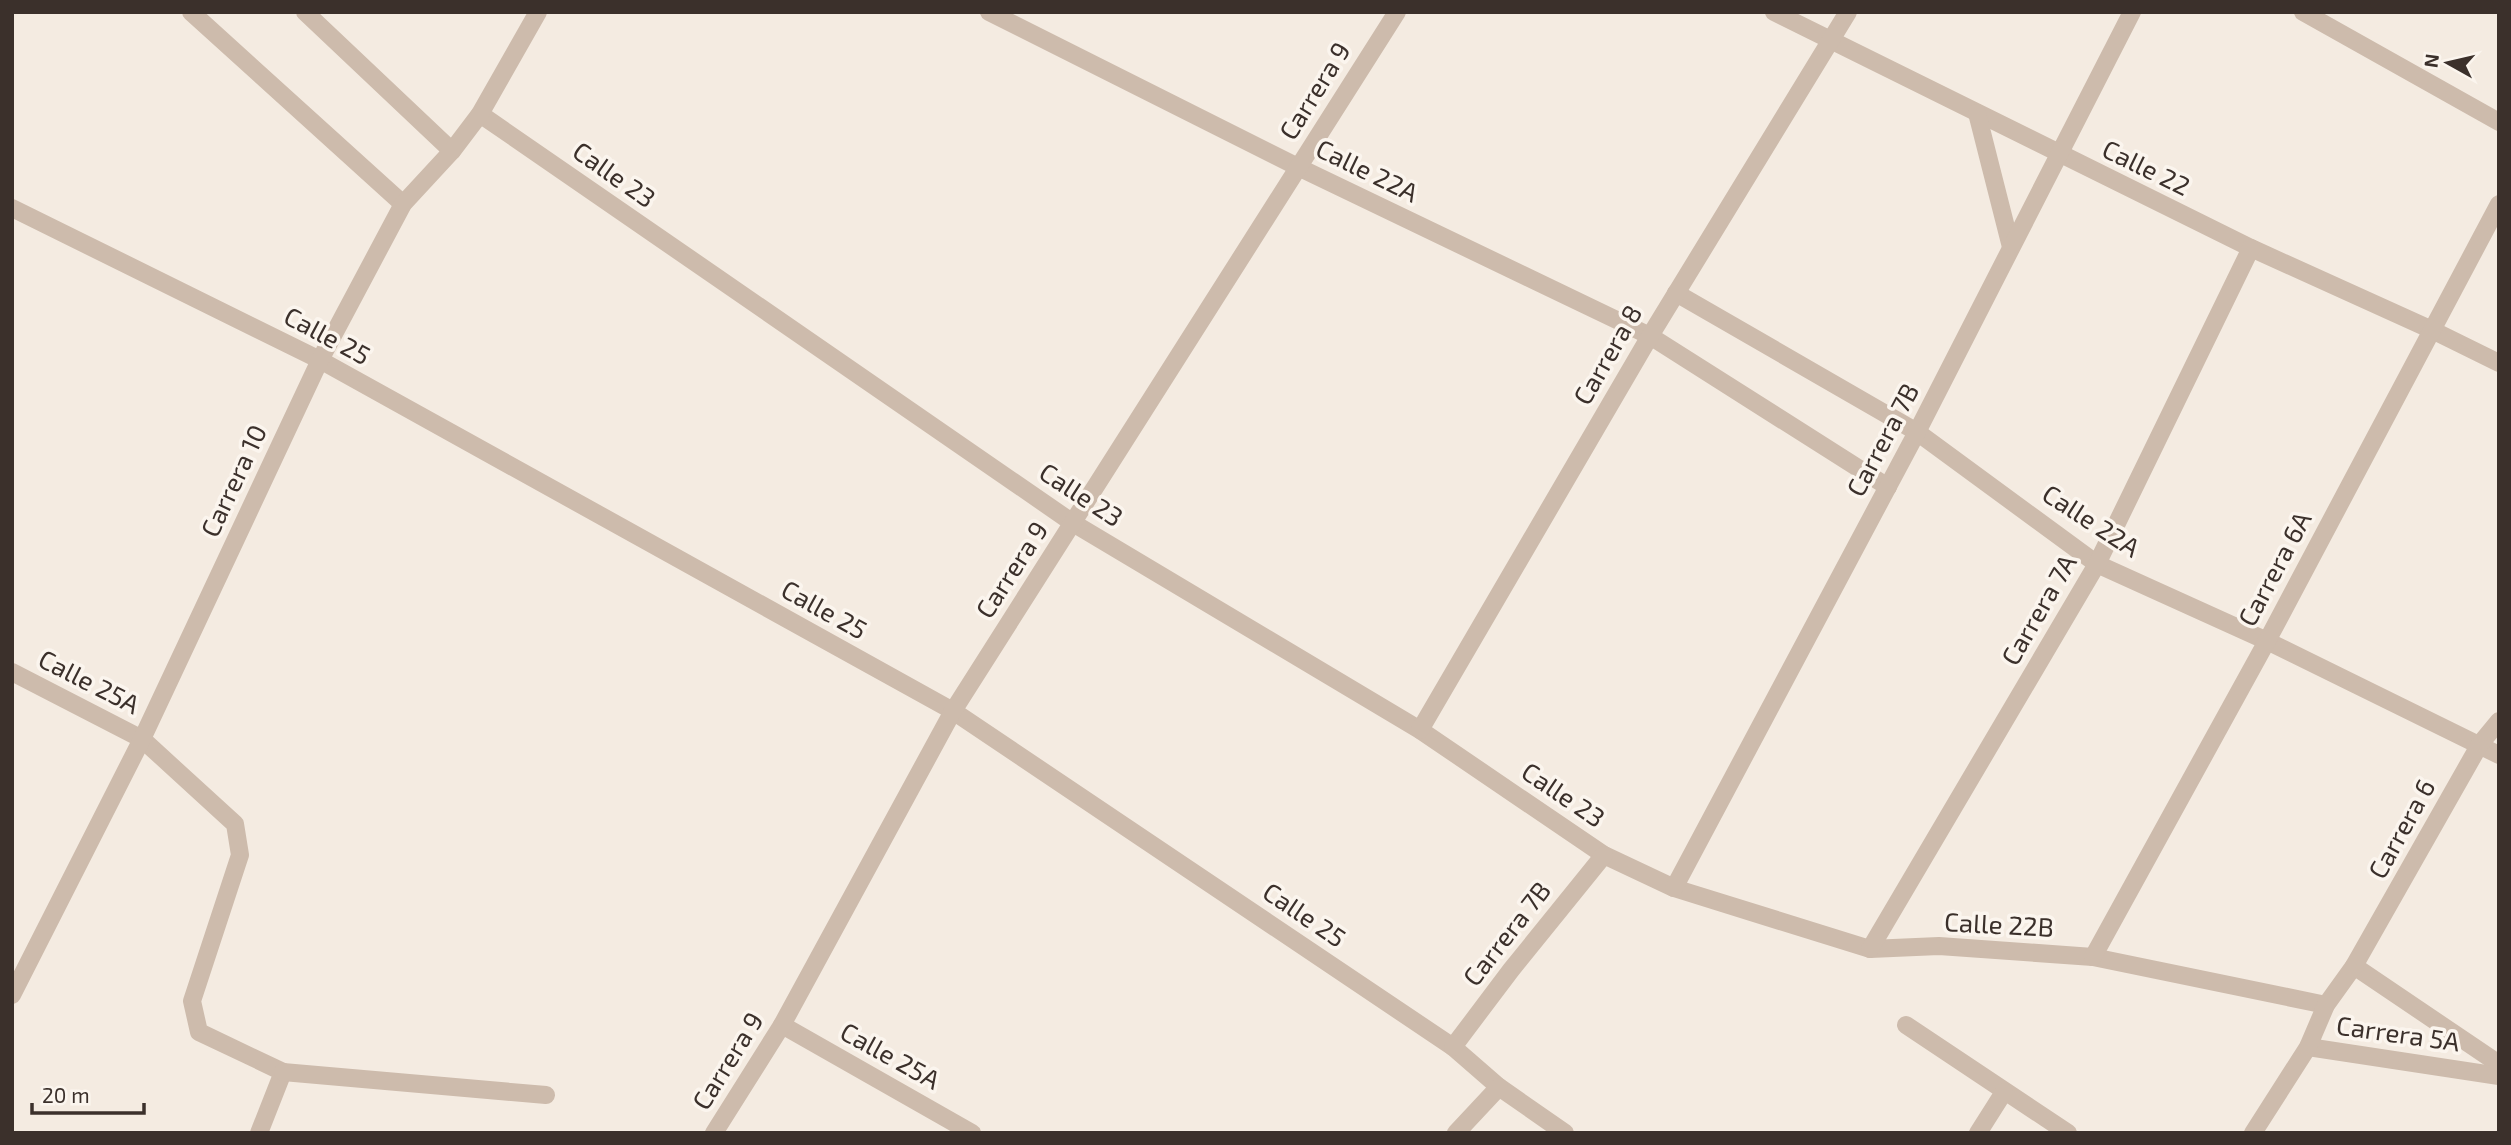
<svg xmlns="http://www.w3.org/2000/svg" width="2511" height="1145" viewBox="0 0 2511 1145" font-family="'Exo 2',sans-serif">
  <rect width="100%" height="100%" fill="#f4ebe1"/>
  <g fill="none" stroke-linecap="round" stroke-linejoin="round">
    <!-- minor -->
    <g stroke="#cdbbac" stroke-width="18">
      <polyline points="191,12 403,204"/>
      <polyline points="305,12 452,151"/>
      <polyline points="989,12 1298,167 1650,336 1888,487"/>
      <polyline points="1774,12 2251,248 2432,330 2499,363"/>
      <polyline points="2303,12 2499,122"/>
      <polyline points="1977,113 2011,247"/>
      <polyline points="480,114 1073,523 1420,730 1604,855 1674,888 1870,949 1939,946 2093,957 2326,1005"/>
      <polyline points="12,208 320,360 953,711 1453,1047 1499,1087 1565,1133"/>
      <polyline points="1676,293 1917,432 2097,564 2267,641 2499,755"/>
      <polyline points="12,672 142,739 235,824 240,855 192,1001 199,1032 283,1072 259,1133"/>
      <polyline points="1420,730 1650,336 1848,12"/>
      <polyline points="1674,888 1917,432 2132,12"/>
      <polyline points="1870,949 2097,564 2251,248"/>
      <polyline points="2093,957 2267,641 2499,204"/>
      <polyline points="2354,966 2499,1064"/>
      <polyline points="12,995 142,739 320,360 403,204 452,151 480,114 538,12"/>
      <polyline points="782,1025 972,1133"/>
      <polyline points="1906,1025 2068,1133"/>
      <polyline points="1453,1047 1511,970 1604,855"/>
      <polyline points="2308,1047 2499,1076"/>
      <polyline points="283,1072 546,1095"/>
      <polyline points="714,1133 782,1025 953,711 1397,12"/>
      <polyline points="1456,1133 1499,1087"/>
      <polyline points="1978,1133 2004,1092"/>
      <polyline points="2253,1133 2308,1047 2326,1005 2354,966 2480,744 2499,721"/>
    </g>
  </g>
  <g text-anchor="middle" stroke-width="7" stroke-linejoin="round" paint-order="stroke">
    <!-- street labels -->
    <g font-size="26" fill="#3b302b" stroke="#fbf5ee">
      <text transform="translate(1315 91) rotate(-58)" y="9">Carrera 9</text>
      <text transform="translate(2146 168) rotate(26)" y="9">Calle 22</text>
      <text transform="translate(1367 171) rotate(26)" y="9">Calle 22A</text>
      <text transform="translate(614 175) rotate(35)" y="9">Calle 23</text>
      <text transform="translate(327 336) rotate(28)" y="9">Calle 25</text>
      <text transform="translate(1608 355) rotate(-60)" y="9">Carrera 8</text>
      <text transform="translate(1883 440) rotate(-62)" y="9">Carrera 7B</text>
      <text transform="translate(234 481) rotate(-65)" y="9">Carrera 10</text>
      <text transform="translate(1081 495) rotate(33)" y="9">Calle 23</text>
      <text transform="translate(2091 521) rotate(33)" y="9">Calle 22A</text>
      <text transform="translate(2275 569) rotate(-62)" y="9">Carrera 6A</text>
      <text transform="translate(1012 570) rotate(-57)" y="9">Carrera 9</text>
      <text transform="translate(824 610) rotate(29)" y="9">Calle 25</text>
      <text transform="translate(2039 610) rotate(-60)" y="9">Carrera 7A</text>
      <text transform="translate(89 682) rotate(27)" y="9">Calle 25A</text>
      <text transform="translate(1563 795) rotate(34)" y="9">Calle 23</text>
      <text transform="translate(2402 829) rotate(-61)" y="9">Carrera 6</text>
      <text transform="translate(1304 915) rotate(34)" y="9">Calle 25</text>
      <text transform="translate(1999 925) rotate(3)" y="9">Calle 22B</text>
      <text transform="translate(1507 934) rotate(-52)" y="9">Carrera 7B</text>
      <text transform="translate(2398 1034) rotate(8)" y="9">Carrera 5A</text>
      <text transform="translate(890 1056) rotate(29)" y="9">Calle 25A</text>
      <text transform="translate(728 1061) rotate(-58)" y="9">Carrera 9</text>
    </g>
  </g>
  <!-- border -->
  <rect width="2511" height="1145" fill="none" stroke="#3b302b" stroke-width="28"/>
  <!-- north arrow -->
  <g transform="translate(2448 63) rotate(278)" stroke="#fbf5ee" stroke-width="5" paint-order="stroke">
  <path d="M0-5L12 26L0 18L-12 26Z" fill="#3b302b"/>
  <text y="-10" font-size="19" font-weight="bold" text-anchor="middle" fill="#3b302b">N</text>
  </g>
  <!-- scale -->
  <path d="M32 1103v10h112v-10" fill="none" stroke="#3b302b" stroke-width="3.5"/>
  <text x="42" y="1103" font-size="21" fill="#3b302b" stroke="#fbf5ee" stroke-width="5" paint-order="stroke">20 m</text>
</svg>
